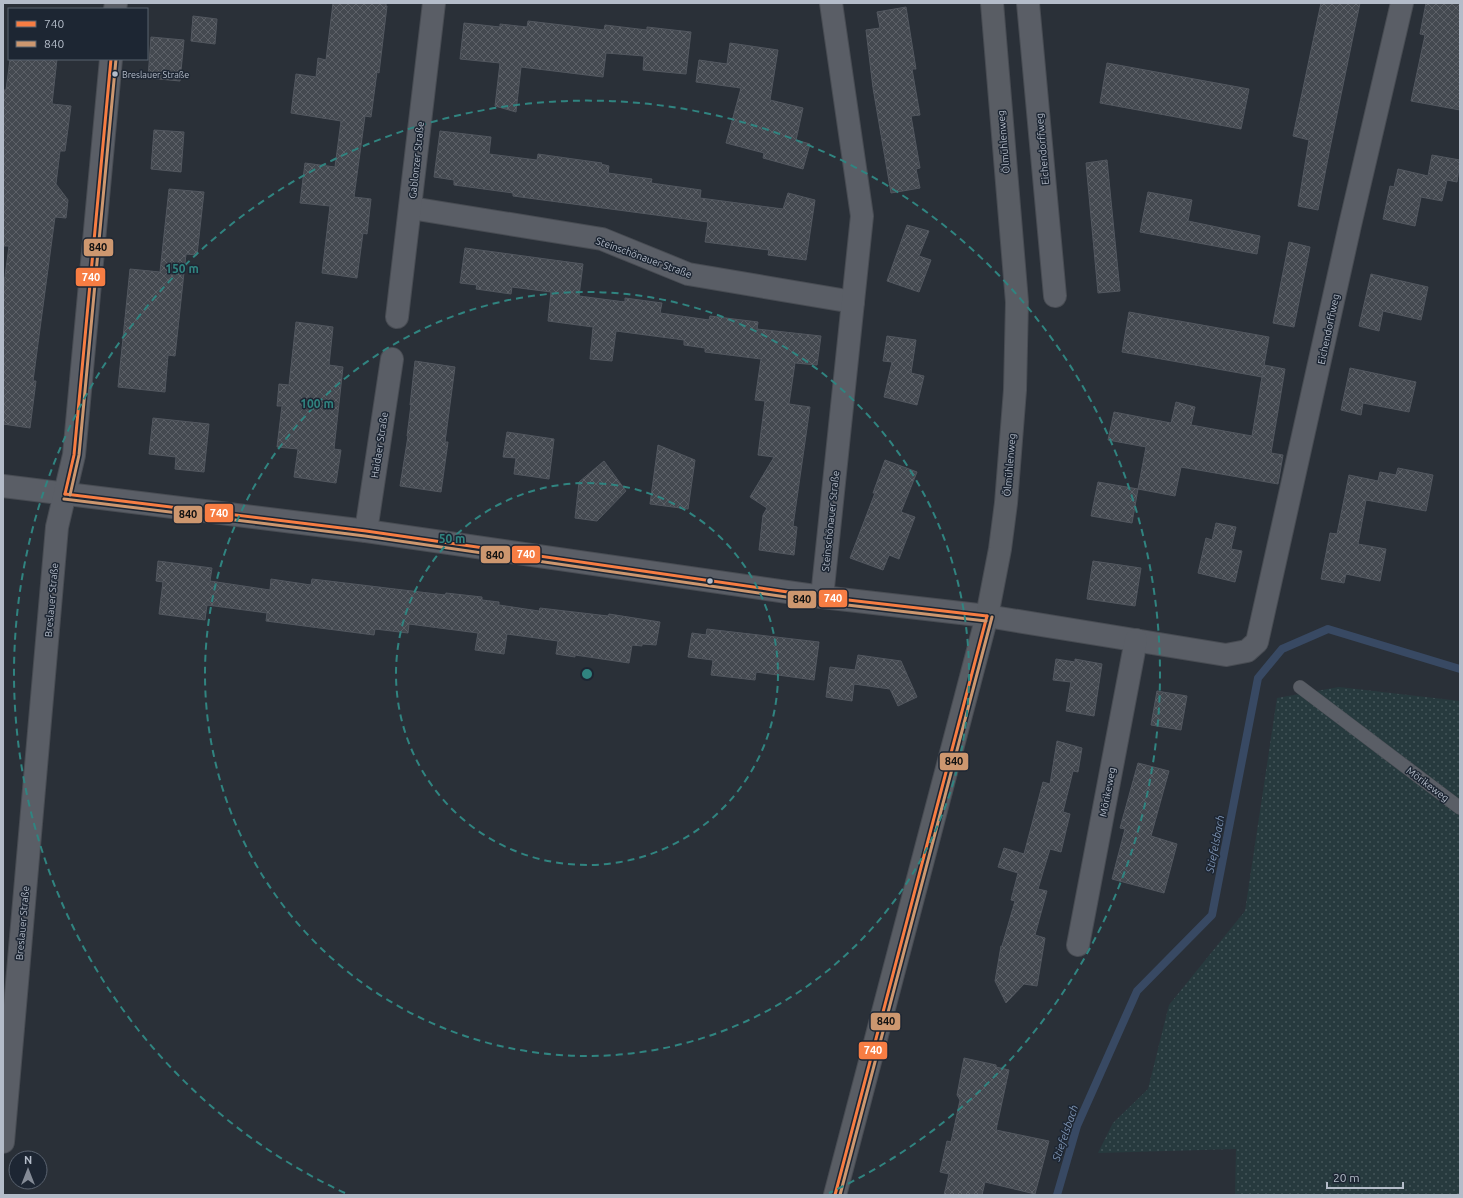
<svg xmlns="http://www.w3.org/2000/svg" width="1463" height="1198" viewBox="0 0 1463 1198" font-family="Ubuntu,sans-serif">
  <defs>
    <pattern id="green-dots" width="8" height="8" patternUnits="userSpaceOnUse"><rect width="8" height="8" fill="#273a3e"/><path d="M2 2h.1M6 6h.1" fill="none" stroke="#445559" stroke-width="1.8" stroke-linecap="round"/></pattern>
    <pattern id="building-cross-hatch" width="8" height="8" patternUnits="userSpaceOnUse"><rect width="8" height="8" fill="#444950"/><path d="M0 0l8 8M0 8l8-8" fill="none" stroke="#5d6168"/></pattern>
  </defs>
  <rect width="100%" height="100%" fill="#2a3038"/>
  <!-- green -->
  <polygon fill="url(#green-dots)" points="1339,687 1460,701 1460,1195 1235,1195 1236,1149 1098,1153 1113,1123 1148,1089 1169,1005 1245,911 1277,698"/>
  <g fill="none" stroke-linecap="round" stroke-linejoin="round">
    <!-- stream -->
    <polyline stroke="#384963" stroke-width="8" points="1057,1195 1077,1126 1137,991 1212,915 1258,678 1282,649 1328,629 1460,669"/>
  </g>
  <!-- building -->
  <g fill="url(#building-cross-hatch)" stroke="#52575f">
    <polygon points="333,3 386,3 386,6 387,6 379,73 377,72 371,117 365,116 354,197 371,199 367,234 363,233 357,278 322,273 330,206 300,203 305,163 335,167 341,121 291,113 296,74 316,77 318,58 326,60"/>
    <polygon points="1321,3 1360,3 1329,153 1318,210 1298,206 1309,140 1293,136"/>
    <polygon points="1426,3 1460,3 1460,110 1411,101 1425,35 1420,34"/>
    <polygon points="906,7 916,69 912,69 920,115 911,116 920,168 916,169 920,188 891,193 873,88 866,30 880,28 877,12"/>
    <polygon points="193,16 217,19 215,44 191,41"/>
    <polygon points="528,21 604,30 605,25 647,30 647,27 691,32 686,74 643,70 644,56 606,53 603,77 521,67 516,112 495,106 500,63 460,59 464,23 500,27 500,24 527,27"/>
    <polygon points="151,37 184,40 180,81 148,78"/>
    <polygon points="730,43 778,50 770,100 803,108 796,140 810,144 803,169 763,158 764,153 726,143 741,88 696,82 699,60 727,64"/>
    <polygon points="10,59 57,59 52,104 71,106 65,151 60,151 56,184 68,200 66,218 55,217 33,381 36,381 30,428 3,424 3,291 9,246 3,246 3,90 6,90"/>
    <polygon points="1107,63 1249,89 1241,129 1100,103"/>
    <polygon points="154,130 184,132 181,172 151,169"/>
    <polygon points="440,131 491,137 489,154 537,160 538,154 602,163 601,164 609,166 608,173 652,179 651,183 701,190 700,198 783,209 788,193 815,200 806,260 768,255 769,250 705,242 708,222 513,196 513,193 454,185 454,180 434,177"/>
    <polygon points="1432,155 1460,160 1457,182 1447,180 1442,201 1421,197 1415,226 1383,219 1390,186 1394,187 1398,169 1428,176"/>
    <polygon points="1107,160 1120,291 1098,293 1086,163"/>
    <polygon points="169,189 204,192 197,255 186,254 175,356 168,355 165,392 118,387 130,269 160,272"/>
    <polygon points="1148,192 1192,200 1188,221 1260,236 1257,254 1140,232"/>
    <polygon points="907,225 929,231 919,256 931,260 919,292 887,281"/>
    <polygon points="1289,242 1310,247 1294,327 1273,323"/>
    <polygon points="465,248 583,264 579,296 625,302 625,298 662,303 660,313 709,320 710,316 758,322 757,329 821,336 817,365 795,363 789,404 810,407 793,526 797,527 794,555 759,550 763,515 767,508 750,497 774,457 758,455 765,401 755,400 761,359 705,352 705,348 684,345 684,340 616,331 612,361 590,359 593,327 548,321 551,292 512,287 511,294 476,289 477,285 460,283"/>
    <polygon points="1371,274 1428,287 1421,320 1383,311 1379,331 1359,326"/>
    <polygon points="1129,312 1269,337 1262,377 1122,352"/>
    <polygon points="296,322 333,327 329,365 343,367 334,449 341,450 336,483 294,477 298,449 277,447 282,406 277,406 279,384 289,385"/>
    <polygon points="887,336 916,340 911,373 924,376 917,405 884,397 892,362 883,361"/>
    <polygon points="415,361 455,367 445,442 448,442 441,492 400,486 408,436 407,436 411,405 410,405"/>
    <polygon points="1264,365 1285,369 1271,453 1283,455 1278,484 1181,467 1175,496 1138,489 1146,447 1108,440 1114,412 1171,423 1176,402 1195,407 1191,425 1252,436"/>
    <polygon points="1350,368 1416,382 1409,412 1363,403 1361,415 1341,410"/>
    <polygon points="153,418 209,424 204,472 175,469 176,457 149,454"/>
    <polygon points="507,432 554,439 549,479 514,474 516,458 503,457"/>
    <polygon points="658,445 695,460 688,509 650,504"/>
    <polygon points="885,460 917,472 901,512 915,517 899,559 889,555 883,570 850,558 875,493 873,493"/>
    <polygon points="604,461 626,491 597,521 575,518 579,482"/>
    <polygon points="1398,468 1433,475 1426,511 1366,500 1358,544 1386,549 1380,581 1346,574 1344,583 1321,579 1330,533 1337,534 1349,475 1378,481 1380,472 1396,475"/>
    <polygon points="1098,482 1138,489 1132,523 1091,516"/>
    <polygon points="1216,523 1236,527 1231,549 1242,551 1235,582 1198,573 1206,538 1212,540"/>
    <polygon points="158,561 212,568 210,581 270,590 271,579 311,585 312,579 445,595 446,593 482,597 482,600 499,602 499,605 539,611 540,608 608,616 609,614 660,622 656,645 642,644 642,646 632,645 629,663 575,655 575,657 556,654 558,641 507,634 504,654 475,650 478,633 409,624 408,633 375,629 374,635 266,621 267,613 207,605 205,620 159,614 163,582 156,581"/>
    <polygon points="1093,561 1141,568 1135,606 1087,599"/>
    <polygon points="707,629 819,642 814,680 756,672 755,680 711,675 713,660 688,657 692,633 706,635"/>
    <polygon points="858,655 901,661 917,697 898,706 890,689 854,684 852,701 826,697 830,667 855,670"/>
    <polygon points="1056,659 1075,662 1075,659 1102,664 1094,716 1066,711 1071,682 1053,680"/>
    <polygon points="1157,691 1187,696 1181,730 1151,725"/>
    <polygon points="1057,741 1082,748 1078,772 1073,771 1063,812 1070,814 1061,852 1050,849 1038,889 1047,891 1035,935 1045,938 1037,986 1024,984 1006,1003 995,981 1001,946 1002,946 1015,901 1011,900 1018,873 998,867 1004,848 1024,854 1043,782 1050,784"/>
    <polygon points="1138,763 1169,771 1151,836 1177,844 1164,893 1112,879 1125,829 1120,828"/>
    <polygon points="964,1058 996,1065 996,1067 1009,1070 996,1130 1049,1141 1035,1194 985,1182 982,1195 944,1195 949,1174 940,1172 947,1141 951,1142 960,1100 957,1095"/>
  </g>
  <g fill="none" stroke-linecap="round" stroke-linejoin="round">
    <!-- lane casing -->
    <g stroke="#484c53" stroke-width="14">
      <polyline id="lane" points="1300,687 1460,808"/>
    </g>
    <!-- street casing -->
    <g stroke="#484c53" stroke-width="24">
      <g id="street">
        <polyline points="1028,3 1055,296"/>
        <polyline points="115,9 116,3"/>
        <polyline points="411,208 602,239 688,274 853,302"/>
        <polyline points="397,317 434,3"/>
        <polyline points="3,486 366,531 822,597 987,616 1226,655 1247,651 1257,642 1350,225 1402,3"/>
        <polyline points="366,531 392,359"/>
        <polyline points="822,597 862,216 831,3"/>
        <polyline points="1078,945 1136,640"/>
        <polyline points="3,1142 57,527 74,455 111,59"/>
      </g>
    </g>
    <!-- secondary casing -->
    <g stroke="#484c53" stroke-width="24">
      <polyline id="secondary" points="835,1195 987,616 1000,549 1006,503 1015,390 1017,302 992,3"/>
    </g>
    <!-- lane -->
    <use href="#lane" stroke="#5a5e66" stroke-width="13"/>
    <!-- street -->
    <use href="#street" stroke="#5a5e66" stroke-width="22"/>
    <!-- secondary -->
    <use href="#secondary" stroke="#595d64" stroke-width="22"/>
    <!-- bus-1 casing -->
    <g stroke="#1d2633" stroke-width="6">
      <g id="bus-1">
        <polyline points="65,494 366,531 822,597 987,616"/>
        <polyline points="65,494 74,455 111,59"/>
        <polyline points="835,1195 987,616"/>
      </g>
    </g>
    <!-- bus-2 casing -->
    <g stroke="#1d2633" stroke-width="6">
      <g id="bus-2">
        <polyline points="70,495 79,455 116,59"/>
        <polyline points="64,499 365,536 821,602 986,621"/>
        <polyline points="840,1195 992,617"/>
      </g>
    </g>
    <!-- bus-1 -->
    <use href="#bus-1" stroke="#f77d43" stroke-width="3"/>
    <!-- bus-2 -->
    <use href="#bus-2" stroke="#cd976f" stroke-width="3"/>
  </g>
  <!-- distance rings -->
  <g fill="none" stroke="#308480" stroke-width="2" stroke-dasharray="7 5">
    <circle cx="587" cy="674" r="191"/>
    <circle cx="587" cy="674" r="382"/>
    <path d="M345 1193A573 573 0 1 1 829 1193"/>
  </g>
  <!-- markers -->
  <g fill="#b4bcc9" stroke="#1d2633" stroke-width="1.5">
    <circle cx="115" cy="74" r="3.5"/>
    <circle cx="710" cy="581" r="3.5"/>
  </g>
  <g text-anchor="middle" stroke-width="3" stroke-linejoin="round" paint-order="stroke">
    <!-- bus labels -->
    <g font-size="9" fill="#b4bcc9" stroke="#1d2633" text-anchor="start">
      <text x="122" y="78">Breslauer Straße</text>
    </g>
    <!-- street labels -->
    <g font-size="10" fill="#b4bcc9" stroke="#1d2633">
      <text transform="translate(1003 142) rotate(-95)" y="4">Ölmühlenweg</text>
      <text transform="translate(1042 149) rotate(-95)" y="4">Eichendorffweg</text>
      <text transform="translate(416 160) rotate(-84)" y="4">Gablonzer Straße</text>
      <text transform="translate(644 257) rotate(20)" y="4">Steinschönauer Straße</text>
      <text transform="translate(1328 329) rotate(-78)" y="4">Eichendorffweg</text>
      <text transform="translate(379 445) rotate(-81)" y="4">Haidaer Straße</text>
      <text transform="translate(1009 465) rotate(-85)" y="4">Ölmühlenweg</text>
      <text transform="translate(830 521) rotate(-84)" y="4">Steinschönauer Straße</text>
      <text transform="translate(51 600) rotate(-85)" y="4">Breslauer Straße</text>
      <text transform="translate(1428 784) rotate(37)" y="4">Mörikeweg</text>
      <text transform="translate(1107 792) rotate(-79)" y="4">Mörikeweg</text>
      <text transform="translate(22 923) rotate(-85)" y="4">Breslauer Straße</text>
    </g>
    <!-- water labels -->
    <g font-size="11" font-style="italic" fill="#7c92b1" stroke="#1d2633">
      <text transform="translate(1215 844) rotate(-79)" y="4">Stiefelsbach</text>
      <text transform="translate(1065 1133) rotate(-71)" y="4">Stiefelsbach</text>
    </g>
  </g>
  <circle cx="587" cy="674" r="6" fill="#308480" stroke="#1d2633" stroke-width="2"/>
  <g font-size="12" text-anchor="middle" font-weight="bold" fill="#308480" stroke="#1d2633" stroke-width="3" stroke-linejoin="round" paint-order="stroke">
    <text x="182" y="273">150 m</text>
    <text x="317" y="408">100 m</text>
    <text x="452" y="543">50 m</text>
  </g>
  <g stroke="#1d2633" stroke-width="1.5">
    <rect x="83" y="238" width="31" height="19" rx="4" fill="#cd976f"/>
    <rect x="75" y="267" width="31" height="20" rx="4" fill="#f77d43"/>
    <rect x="204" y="503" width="30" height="20" rx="4" fill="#f77d43"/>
    <rect x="173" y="505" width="30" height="19" rx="4" fill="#cd976f"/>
    <rect x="511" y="545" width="30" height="19" rx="4" fill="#f77d43"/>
    <rect x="480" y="545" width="31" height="19" rx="4" fill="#cd976f"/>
    <rect x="818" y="589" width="30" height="19" rx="4" fill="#f77d43"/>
    <rect x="787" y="590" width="30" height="19" rx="4" fill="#cd976f"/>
    <rect x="939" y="752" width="30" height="19" rx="4" fill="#cd976f"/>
    <rect x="870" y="1012" width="31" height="19" rx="4" fill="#cd976f"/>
    <rect x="858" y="1041" width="30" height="19" rx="4" fill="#f77d43"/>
  </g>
  <g font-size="11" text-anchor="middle" font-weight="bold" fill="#fff">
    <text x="91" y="281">740</text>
    <text x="219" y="517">740</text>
    <text x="526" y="558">740</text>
    <text x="833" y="602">740</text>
    <text x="873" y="1054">740</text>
  </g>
  <g font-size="11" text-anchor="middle" font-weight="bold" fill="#111">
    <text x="98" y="251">840</text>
    <text x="188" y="518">840</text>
    <text x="495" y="559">840</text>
    <text x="802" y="603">840</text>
    <text x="954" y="765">840</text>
    <text x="886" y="1025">840</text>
  </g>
  <!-- border -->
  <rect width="1463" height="1198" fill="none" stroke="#b4bcc9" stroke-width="8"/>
  <!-- legend -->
  <rect x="8" y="8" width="140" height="52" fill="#1d2633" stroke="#59626f"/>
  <rect x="16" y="21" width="20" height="6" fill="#f77d43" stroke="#59626f"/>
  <text x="44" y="28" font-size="12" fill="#b4bcc9">740</text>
  <rect x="16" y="41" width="20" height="6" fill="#cd976f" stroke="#59626f"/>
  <text x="44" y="48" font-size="12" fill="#b4bcc9">840</text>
  <!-- north arrow -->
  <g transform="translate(28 1170)"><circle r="19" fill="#1d2633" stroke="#59626f"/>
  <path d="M0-3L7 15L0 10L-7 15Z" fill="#848b96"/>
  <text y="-6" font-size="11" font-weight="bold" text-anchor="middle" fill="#b4bcc9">N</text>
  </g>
  <!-- scale -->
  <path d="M1327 1182v6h76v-6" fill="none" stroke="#b4bcc9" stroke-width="2"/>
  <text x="1333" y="1182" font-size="12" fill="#b4bcc9" stroke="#1d2633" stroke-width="3" paint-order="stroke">20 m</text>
</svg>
